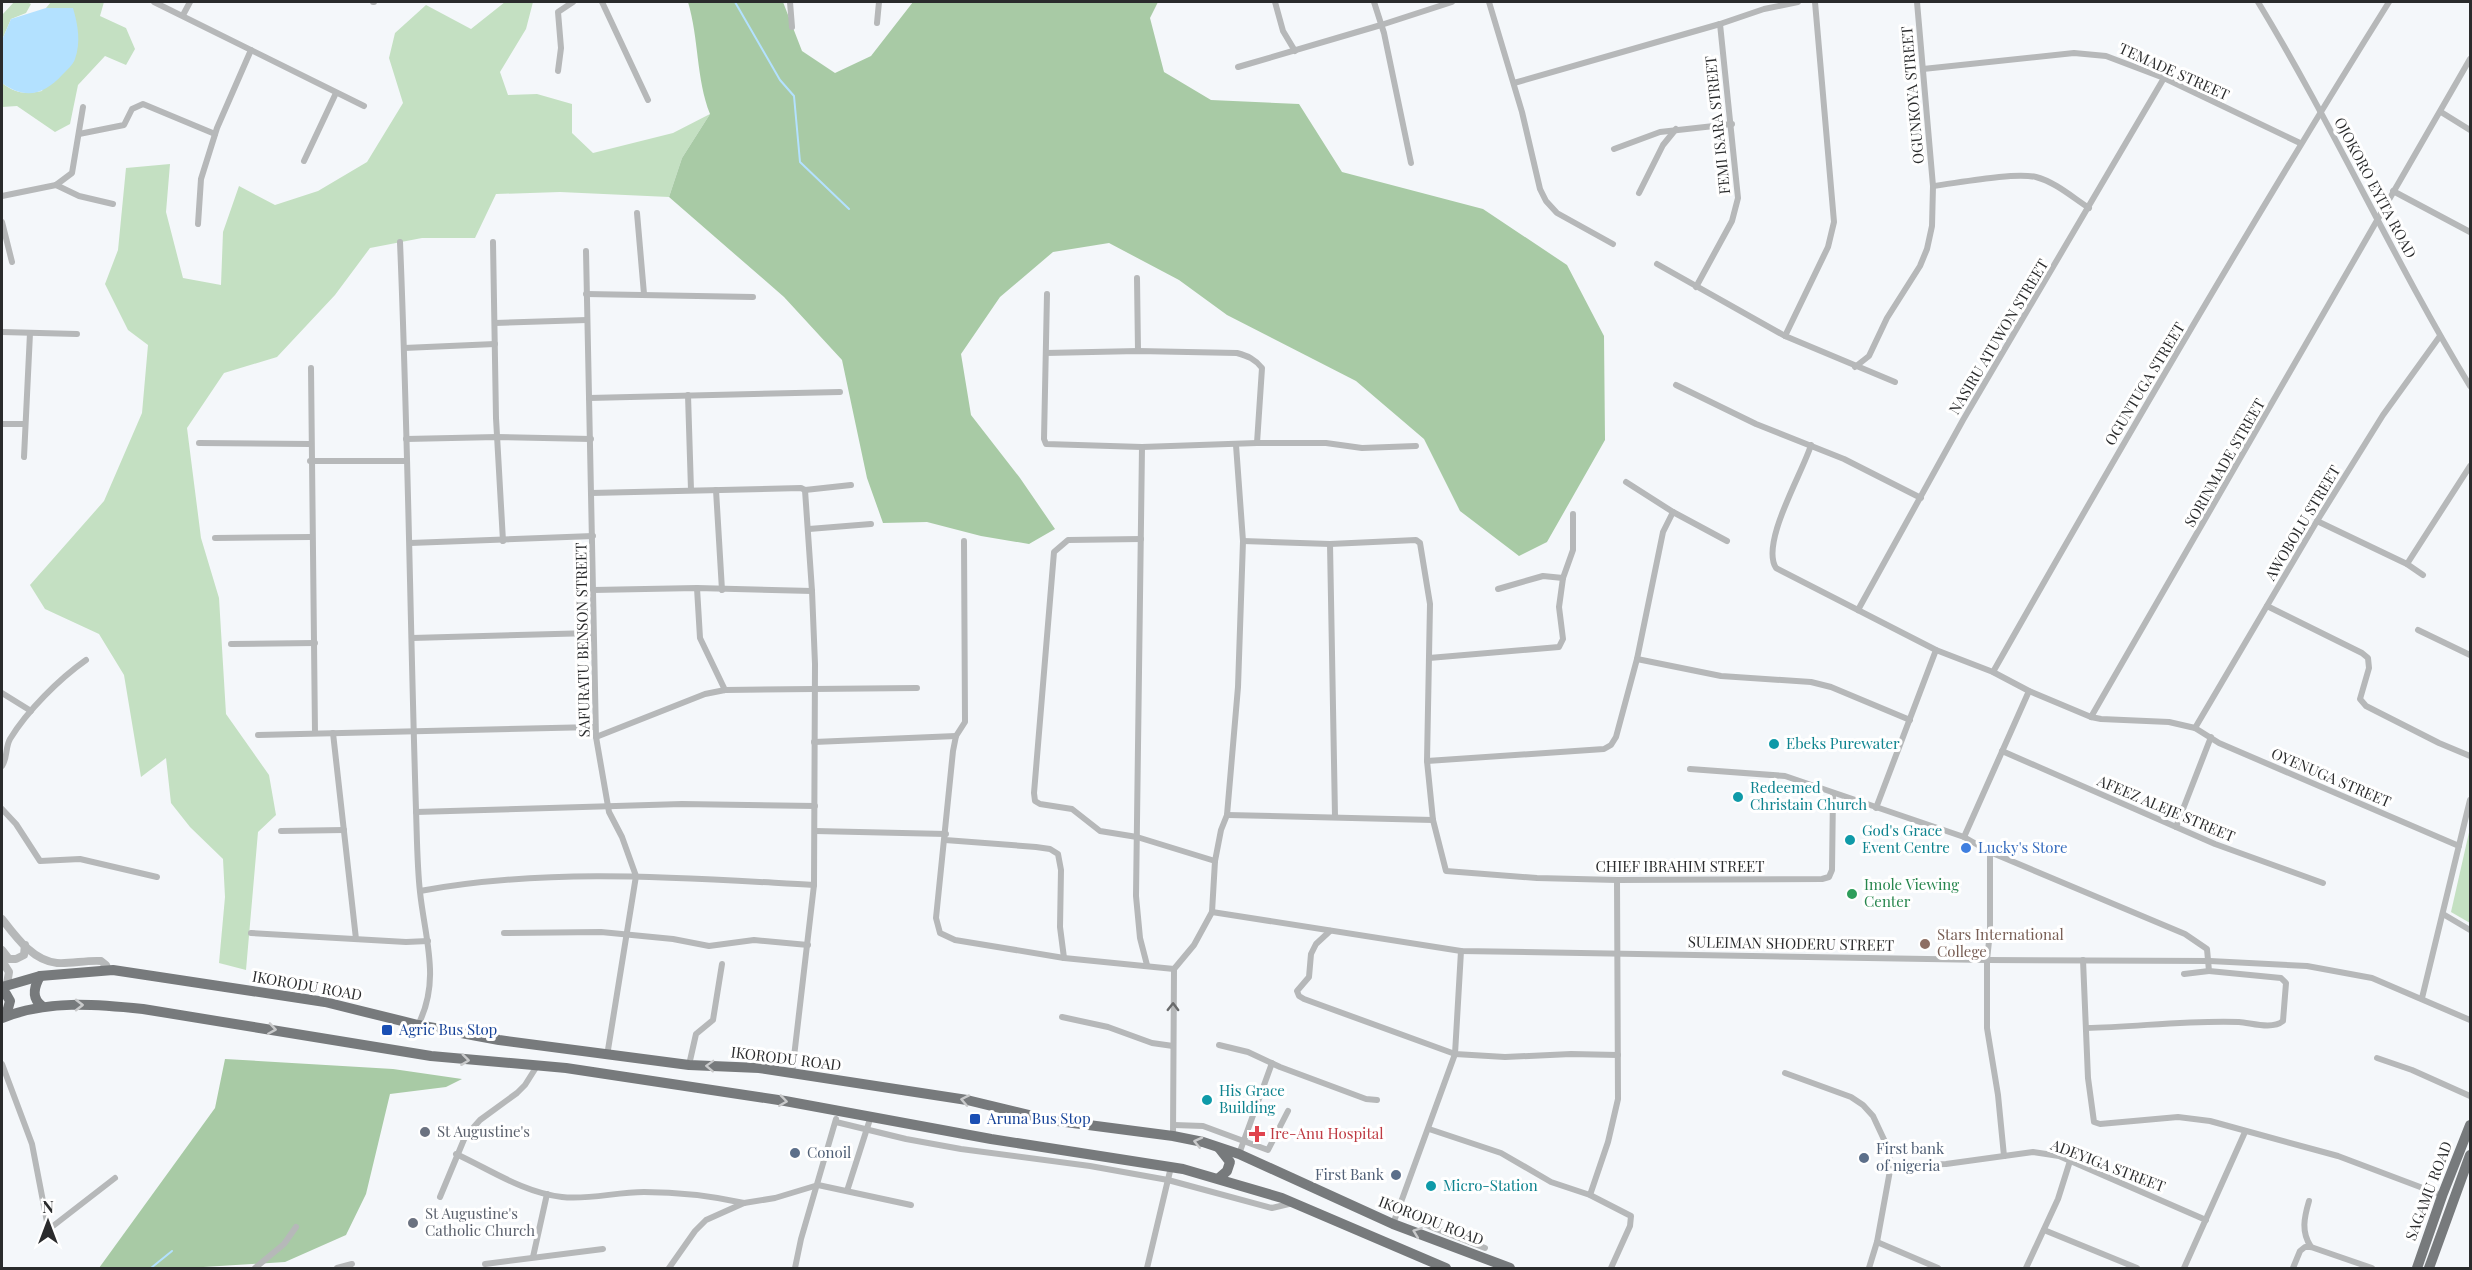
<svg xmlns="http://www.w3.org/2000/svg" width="2472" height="1270" viewBox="0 0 2472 1270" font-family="'Playfair Display',serif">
  <rect width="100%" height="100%" fill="#f4f7fa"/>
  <!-- green -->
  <g fill="#c4e0c2">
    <polygon points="14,2 27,2 31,4 26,13 11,19 2,40 2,15"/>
    <path d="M51,2h53l-4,14 26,12 9,21 -9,16 -21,-9 -27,29 -8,39 -15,8 -38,-26 -15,1v-24c14,11 23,11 40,8l31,-83h-27z"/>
    <polygon points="505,2 533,2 526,29 500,72 508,95 537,94 572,104 572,133 593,153 673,133 710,114 682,158 669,197 560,192 496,194 475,238 422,238 370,248 335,295 277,357 224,373 187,428 201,538 219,598 226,714 269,775 276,815 258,832 246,970 219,963 225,897 223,859 190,827 171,803 166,758 141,777 124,675 99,634 45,609 30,585 104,501 142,413 148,345 128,330 105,284 118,250 126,168 170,164 166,212 183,278 221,285 223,232 239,186 275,205 318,191 367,162 403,103 389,58 395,33 426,5 471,29"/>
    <polygon points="2470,828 2470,923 2451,912"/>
  </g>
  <!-- forest -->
  <g fill="#a8caa5">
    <path d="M688,2h95l19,49 33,22 36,-17 42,-54h245l-8,16 14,54 47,28 88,4 43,68 141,37 84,56 37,71 1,104 -58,102 -28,14 -59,-45 -36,-72 -68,-58 -129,-66 -48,-35 -70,-37 -56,9 -53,45 -39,57 10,61 49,63 35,51 -26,15 -48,-8 -54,-14 -44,1 -16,-45 -25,-118 -58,-63 -115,-100 13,-39 28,-44c-14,-36 -11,-75 -22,-112z"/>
    <polygon points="225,1059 393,1069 462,1079 446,1087 390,1094 366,1194 346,1235 285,1262 187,1268 99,1268 215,1108"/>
  </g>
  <!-- water -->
  <path fill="#b3e1ff" d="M46,8h27c5,17 8,34 2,51 -2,6 -8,11 -12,15 -19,21 -38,26 -61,9v-43l9,-21z"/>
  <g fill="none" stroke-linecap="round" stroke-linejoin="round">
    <!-- stream -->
    <g stroke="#b3e1ff" stroke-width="2">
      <polyline points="735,2 780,80 794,96 800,162 849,209"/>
      <polyline points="151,1268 172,1251"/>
    </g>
    <!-- minor -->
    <g stroke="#b6b8b9" stroke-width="6">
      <polyline points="154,2 364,106"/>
      <polyline points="373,2 374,2"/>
      <polyline points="602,2 648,100"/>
      <polyline points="790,2 792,27"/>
      <polyline points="1275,2 1283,31 1295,51"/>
      <polyline points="1374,2 1384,33 1411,163"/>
      <polyline points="1489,2 1522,112 1540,189 1546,201 1557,213 1613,244"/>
      <path d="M2258,2c76,125 136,259 212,384"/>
      <polyline points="183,15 190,2"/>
      <polyline points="877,23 879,2"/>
      <polyline points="1238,67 1381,25 1452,2"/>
      <polyline points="1923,69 2074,53 2106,56 2164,78 2300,143"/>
      <polyline points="558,71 561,48 558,12 573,2"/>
      <polyline points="1514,83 1720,24 1764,9 1798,2"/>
      <polyline points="2441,112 2470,130"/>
      <polyline points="79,134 124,125 132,109 143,104 215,134"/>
      <polyline points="1614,149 1660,132 1732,124"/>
      <polyline points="304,161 336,93"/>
      <polyline points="56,185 79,196 113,204"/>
      <path d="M1933,186c25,-3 80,-14 103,-9 19,5 36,20 53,31"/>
      <polyline points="2393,191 2470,232"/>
      <polyline points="1639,193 1663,145 1676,129"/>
      <polyline points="2,196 56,185 72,173 83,107"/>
      <polyline points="637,213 644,294"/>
      <polyline points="2,222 12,262"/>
      <polyline points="198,224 201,179 217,128 251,50"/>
      <path d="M400,242c8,190 10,379 16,568 1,27 1,55 4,82 5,47 21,88 -2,133"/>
      <polyline points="493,242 496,418 503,541"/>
      <polyline points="586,251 596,737 609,812 622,837 636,876 607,1056"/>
      <polyline points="1657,264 1785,336 1895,382"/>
      <polyline points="1137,278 1138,351"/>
      <polyline points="1696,287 1732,221 1738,198 1720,24"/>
      <polyline points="586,294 753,297"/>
      <polyline points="1047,294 1044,439 1046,444 1142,447 1257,443 1326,443 1362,448 1416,446"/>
      <polyline points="495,323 587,320"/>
      <polyline points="2,332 77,334"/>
      <polyline points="1785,336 1828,247 1834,222 1815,2"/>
      <polyline points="404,348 495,344"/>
      <path d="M1046,353l92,-2 99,2c11,3 18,6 25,15l-5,75"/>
      <polyline points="1855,367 1869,356 1887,318 1920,266 1927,249 1932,226 1933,186 1917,2"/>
      <polyline points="311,368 315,733"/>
      <polyline points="1676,385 1756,424 1844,459 1921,498"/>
      <polyline points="688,395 691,490"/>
      <polyline points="589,398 840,392"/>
      <polyline points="2,424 24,424"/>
      <polyline points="406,439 497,437 591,439"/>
      <polyline points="199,443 310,444"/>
      <path d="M1811,445c-8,27 -51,98 -35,123l160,82 57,22 36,19 62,26 10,2 68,3 26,6 24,15 240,103"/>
      <polyline points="1142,447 1136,896 1140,938 1147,965"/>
      <polyline points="24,457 30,333"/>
      <polyline points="310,461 406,461"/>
      <polyline points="1626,482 1673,512 1727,541"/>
      <polyline points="716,490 722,590"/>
      <polyline points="591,493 801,488 805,490 851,485"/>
      <polyline points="2317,521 2407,564 2423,575"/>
      <polyline points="809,529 871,524"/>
      <polyline points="215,538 311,537"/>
      <polyline points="1141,539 1068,540 1054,552 1034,793 1035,801 1040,804 1072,809 1100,831 1137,837 1215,861"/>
      <polyline points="964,541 965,722 956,736 953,751 936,918 940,933 955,940 1064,958 1174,969"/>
      <polyline points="1243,541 1330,544 1416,540 1420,543 1430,604 1427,761 1433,820 1446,871 1537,878 1617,880 1822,879 1829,877 1832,870 1833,793"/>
      <polyline points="410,543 593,536"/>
      <polyline points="1330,544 1335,816"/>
      <polyline points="2407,564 2470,466"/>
      <polyline points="697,588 700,638 725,690"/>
      <polyline points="1498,589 1543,576 1563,578"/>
      <polyline points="593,590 697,588 812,591"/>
      <polyline points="2267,606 2362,653 2368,658 2369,668 2360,699 2366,706 2439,743 2470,756"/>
      <polyline points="1858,610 1963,420 2164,78"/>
      <polyline points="2418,630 2470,655"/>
      <polyline points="412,638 593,633"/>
      <polyline points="231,644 315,643"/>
      <polyline points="1429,658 1559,647 1563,639 1559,607 1563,578 1573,550 1573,514"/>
      <polyline points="1637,659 1721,676 1811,682 1831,687 1910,720"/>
      <path d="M1993,672c128,-226 258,-450 396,-670"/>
      <polyline points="2,693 31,711"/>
      <polyline points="2091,717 2470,59"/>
      <polyline points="2195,728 2317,521 2383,415 2440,336"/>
      <polyline points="333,733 356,939"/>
      <polyline points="258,735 595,727"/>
      <polyline points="596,737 705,694 725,690 917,688"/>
      <polyline points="814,742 956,736"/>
      <polyline points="2002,751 2215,844 2323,883"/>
      <polyline points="1427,761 1604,749 1611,745 1616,737 1637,659 1663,532 1673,512"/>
      <path d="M2,766c6,-9 3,-18 8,-27 17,-28 49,-60 76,-79"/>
      <path d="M1690,769l95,7 179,61 26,15 195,82 22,15 2,22 72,7 5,5 -3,38c-11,9 -31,2 -44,1 -51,-2 -102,5 -153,6"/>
      <polyline points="1876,808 1936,650"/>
      <polyline points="2,809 16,824 40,861 80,859 157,877"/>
      <polyline points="416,812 682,804 815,806"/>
      <polyline points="1227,815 1433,820"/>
      <polyline points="2176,827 2211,737"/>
      <polyline points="281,831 344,830"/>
      <polyline points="815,831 946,834"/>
      <polyline points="1964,837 2029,691"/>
      <polyline points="945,840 1036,847 1050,849 1058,854 1061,870 1060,927 1064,958"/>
      <polyline points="1990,852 1990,932 1987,960 1987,1028 1998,1095 2004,1156"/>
      <path d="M420,891c130,-24 263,-13 394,-6"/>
      <polyline points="1212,912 1461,951 1987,960 2210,961 2307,966 2372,978 2470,1020"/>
      <polyline points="2443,914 2470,930"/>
      <polyline points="1330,931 1316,944 1311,954 1309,977 1297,991 1299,996 1304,999 1455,1054 1505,1057 1571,1054 1618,1055"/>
      <polyline points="251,933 406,942 428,941"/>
      <polyline points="504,933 601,932 673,939 709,946 754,940 808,945"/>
      <polyline points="2083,960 2088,1078 2094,1122 2100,1124 2178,1117 2210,1121 2338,1156 2444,1196"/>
      <polyline points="2184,974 2209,971"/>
      <polyline points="2422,998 2470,800"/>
      <polyline points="1062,1017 1108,1027 1152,1043 1173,1046"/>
      <polyline points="1219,1045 1248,1052 1280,1067 1366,1099 1377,1100"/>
      <polyline points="2377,1058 2412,1070 2470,1096"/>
      <polyline points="2,1064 32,1144 47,1222 50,1226 53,1226 115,1178"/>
      <polyline points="689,1065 696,1034 713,1020 722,964"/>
      <polyline points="1785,1073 1851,1097 1863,1105 1873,1116 1887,1146 1891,1165 1877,1242 1869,1268"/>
      <polyline points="792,1074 814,885 815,664 812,591 805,490"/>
      <polyline points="836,1122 906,1139 961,1149 1090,1166 1168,1180 1272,1208 1293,1203"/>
      <polyline points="1174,1125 1203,1126 1268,1150 1288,1111"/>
      <polyline points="1429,1129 1501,1153 1551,1182 1590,1195 1631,1216 1630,1226 1611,1268"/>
      <polyline points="1173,1136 1174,969 1194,945 1212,912 1215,861 1221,830 1227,815 1238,687 1243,541 1236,445"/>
      <path d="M456,1154c33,15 68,39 106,43 27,3 54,-5 82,-5 33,0 68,4 100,11"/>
      <polyline points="1239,1154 1272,1063"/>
      <polyline points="1891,1165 1946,1164 2033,1152 2059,1156 2206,1220"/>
      <polyline points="847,1191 871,1116"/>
      <polyline points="1590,1195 1608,1142 1618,1099 1617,880"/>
      <polyline points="440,1197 465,1137 480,1120 517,1093 525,1085 537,1066"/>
      <path d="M2309,1201c-5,17 -8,31 2,46"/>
      <polyline points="1397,1211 1431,1227 1485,1248"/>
      <polyline points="1393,1224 1455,1054 1461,951"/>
      <polyline points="2044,1230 2137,1268"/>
      <polyline points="1877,1242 1938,1268"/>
      <polyline points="533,1257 547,1194"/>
      <polyline points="485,1264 603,1249"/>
      <polyline points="255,1268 284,1244 296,1227"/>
      <polyline points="337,1268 352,1264"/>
      <polyline points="669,1268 695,1231 706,1220 744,1203 775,1198 818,1185 911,1205"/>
      <polyline points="795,1268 801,1239 836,1119"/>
      <polyline points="1147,1268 1171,1167"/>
      <polyline points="2026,1268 2058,1199 2070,1161"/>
      <polyline points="2184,1268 2245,1132"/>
      <polyline points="2293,1268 2300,1251 2305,1247 2311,1247 2372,1268"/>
    </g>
    <!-- tertiary -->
    <g stroke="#b6b8b9" stroke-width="8">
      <path d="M2,919c14,18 31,42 55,44 14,1 29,-3 44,-2l5,4 2,5"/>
      <polyline points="2,950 9,959 16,959 24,955 25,945"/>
      <polyline points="2,961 9,972 7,984"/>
    </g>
    <!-- trunk -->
    <g stroke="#777a7c" stroke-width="10">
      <path d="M40,976c-6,11 -9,22 2,30"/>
      <polyline points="2,987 40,976 113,970 325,1002 418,1025 499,1040 689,1065 759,1068 967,1100 1050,1120 1173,1136 1203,1142 1239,1154 1393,1224 1510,1268"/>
      <polyline points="2,992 6,994 10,1001 6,1016"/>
      <path d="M2,1018c45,-18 93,-14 141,-9l288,47 135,12 219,33 206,38 192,30 99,29 164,70"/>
      <polyline points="1219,1148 1230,1162 1227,1171 1219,1178"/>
      <polyline points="2417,1268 2442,1196 2470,1125"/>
      <polyline points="2429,1268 2470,1155"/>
    </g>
  </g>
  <!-- one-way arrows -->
  <defs><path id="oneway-chevron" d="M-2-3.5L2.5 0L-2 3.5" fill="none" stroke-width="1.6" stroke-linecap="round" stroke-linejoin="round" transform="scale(1.5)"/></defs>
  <g stroke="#c9cacb">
    <use href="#oneway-chevron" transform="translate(79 1005)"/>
    <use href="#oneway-chevron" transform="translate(272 1029) rotate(9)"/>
    <use href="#oneway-chevron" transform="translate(465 1060) rotate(7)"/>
    <use href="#oneway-chevron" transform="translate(710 1066) rotate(-178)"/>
    <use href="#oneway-chevron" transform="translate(965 1100) rotate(-169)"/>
    <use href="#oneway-chevron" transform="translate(783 1101) rotate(8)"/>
    <use href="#oneway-chevron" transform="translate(1198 1142) rotate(-167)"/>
    <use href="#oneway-chevron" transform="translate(1417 1232) rotate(-159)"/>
  </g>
  <use stroke="#696a6b" href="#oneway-chevron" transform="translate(1173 1007) rotate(-89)"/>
  <!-- markers -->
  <g fill="#0f9aa8" stroke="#fff" stroke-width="2">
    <circle cx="1774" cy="744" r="6"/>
    <circle cx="1738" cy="797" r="6"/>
    <circle cx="1850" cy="840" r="6"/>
    <circle cx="1207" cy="1100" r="6"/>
    <circle cx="1431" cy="1186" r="6"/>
  </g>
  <circle fill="#3f7fe0" stroke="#fff" stroke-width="2" cx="1966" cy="848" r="6"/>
  <circle fill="#2e9e5b" stroke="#fff" stroke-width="2" cx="1852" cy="894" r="6"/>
  <circle fill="#8d6e63" stroke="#fff" stroke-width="2" cx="1925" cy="944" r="6"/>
  <g fill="#1a4fb4" stroke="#fff" stroke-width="2">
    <rect x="381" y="1024" width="12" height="12" rx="3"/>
    <rect x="969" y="1113" width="12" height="12" rx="3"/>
  </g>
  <g fill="#6b7280" stroke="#fff" stroke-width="2">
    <circle cx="425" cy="1132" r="6"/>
    <circle cx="413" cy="1223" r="6"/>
  </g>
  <path fill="#e0444e" stroke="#fff" stroke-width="2" d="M1254 1125h6v6h6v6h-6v6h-6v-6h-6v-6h6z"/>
  <g fill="#5c6f8a" stroke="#fff" stroke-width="2">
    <circle cx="795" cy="1153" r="6"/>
    <circle cx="1864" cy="1158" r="6"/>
    <circle cx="1396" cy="1175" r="6"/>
  </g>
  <g text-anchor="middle" stroke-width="6" stroke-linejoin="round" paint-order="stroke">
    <!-- street labels -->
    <g font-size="15" fill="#2a2b2c" stroke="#fff">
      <text transform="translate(2174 72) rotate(24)" y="5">TEMADE STREET</text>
      <text transform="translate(1913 95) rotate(-95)" y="5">OGUNKOYA STREET</text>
      <text transform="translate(1718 125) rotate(-96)" y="5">FEMI ISARA STREET</text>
      <text transform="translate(2375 188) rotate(62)" y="5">OJOKORO EYITA ROAD</text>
      <text transform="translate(1999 337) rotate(-59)" y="5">NASIRU ATUWON STREET</text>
      <text transform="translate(2145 384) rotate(-59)" y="5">OGUNTUGA STREET</text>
      <text transform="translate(2225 463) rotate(-60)" y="5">SORINMADE STREET</text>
      <text transform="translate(2303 523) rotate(-59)" y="5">AWOBOLU STREET</text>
      <text transform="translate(583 640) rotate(-91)" y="5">SAFURATU BENSON STREET</text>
      <text transform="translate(2331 778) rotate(23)" y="5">OYENUGA STREET</text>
      <text transform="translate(2166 809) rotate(23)" y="5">AFEEZ ALEJE STREET</text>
      <text x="1680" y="872">CHIEF IBRAHIM STREET</text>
      <text transform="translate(1791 944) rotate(1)" y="5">SULEIMAN SHODERU STREET</text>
      <text transform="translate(307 986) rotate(10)" y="5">IKORODU ROAD</text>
      <text transform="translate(786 1059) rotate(7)" y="5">IKORODU ROAD</text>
      <text transform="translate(2108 1166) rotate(21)" y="5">ADEYIGA STREET</text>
      <text transform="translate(2429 1191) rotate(-69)" y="5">SAGAMU ROAD</text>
      <text transform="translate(1431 1221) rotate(21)" y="5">IKORODU ROAD</text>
    </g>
    <!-- culture labels -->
    <g font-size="15" fill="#0d838f" stroke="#fff" text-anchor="start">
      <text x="1786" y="749">Ebeks Purewater</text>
      <text x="1750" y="793">Redeemed<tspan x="1750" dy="17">Christain Church</tspan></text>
      <text x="1862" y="836">God's Grace<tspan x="1862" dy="17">Event Centre</tspan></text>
      <text x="1219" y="1096">His Grace<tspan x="1219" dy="17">Building</tspan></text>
      <text x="1443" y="1191">Micro-Station</text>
    </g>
    <!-- shop labels -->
    <g font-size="15" fill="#366cbe" stroke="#fff" text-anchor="start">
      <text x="1978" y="853">Lucky's Store</text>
    </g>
    <!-- leisure labels -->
    <g font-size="15" fill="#27864d" stroke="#fff" text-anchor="start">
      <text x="1864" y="890">Imole Viewing<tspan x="1864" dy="17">Center</tspan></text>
    </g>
    <!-- education labels -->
    <g font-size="15" fill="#785e54" stroke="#fff" text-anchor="start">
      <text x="1937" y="940">Stars International<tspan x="1937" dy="17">College</tspan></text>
    </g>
    <!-- transit labels -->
    <g font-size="15" fill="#164399" stroke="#fff" text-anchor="start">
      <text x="399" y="1035">Agric Bus Stop</text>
      <text x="987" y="1124">Aruna Bus Stop</text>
    </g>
    <!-- worship labels -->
    <g font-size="15" fill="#5b616d" stroke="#fff" text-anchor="start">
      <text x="437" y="1137">St Augustine's</text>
      <text x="425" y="1219">St Augustine's<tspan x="425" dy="17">Catholic Church</tspan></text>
    </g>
    <!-- health labels -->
    <g font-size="15" fill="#be3a42" stroke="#fff" text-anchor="start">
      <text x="1270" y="1139">Ire-Anu Hospital</text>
    </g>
    <!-- service labels -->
    <g font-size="15" fill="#4e5e75" stroke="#fff" text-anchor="start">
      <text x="1876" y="1154">First bank<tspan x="1876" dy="17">of nigeria</tspan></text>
      <text x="807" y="1158">Conoil</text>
      <text x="1384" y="1180" text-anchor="end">First Bank</text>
    </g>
  </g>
  <!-- border -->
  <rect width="2472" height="1270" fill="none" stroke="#2a2b2c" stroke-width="6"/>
  <!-- north arrow -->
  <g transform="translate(48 1222)" stroke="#ffffff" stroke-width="4.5" paint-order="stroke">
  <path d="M0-4.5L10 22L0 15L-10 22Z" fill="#2a2b2c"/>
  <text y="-9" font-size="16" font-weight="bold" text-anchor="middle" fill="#2a2b2c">N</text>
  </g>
</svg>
